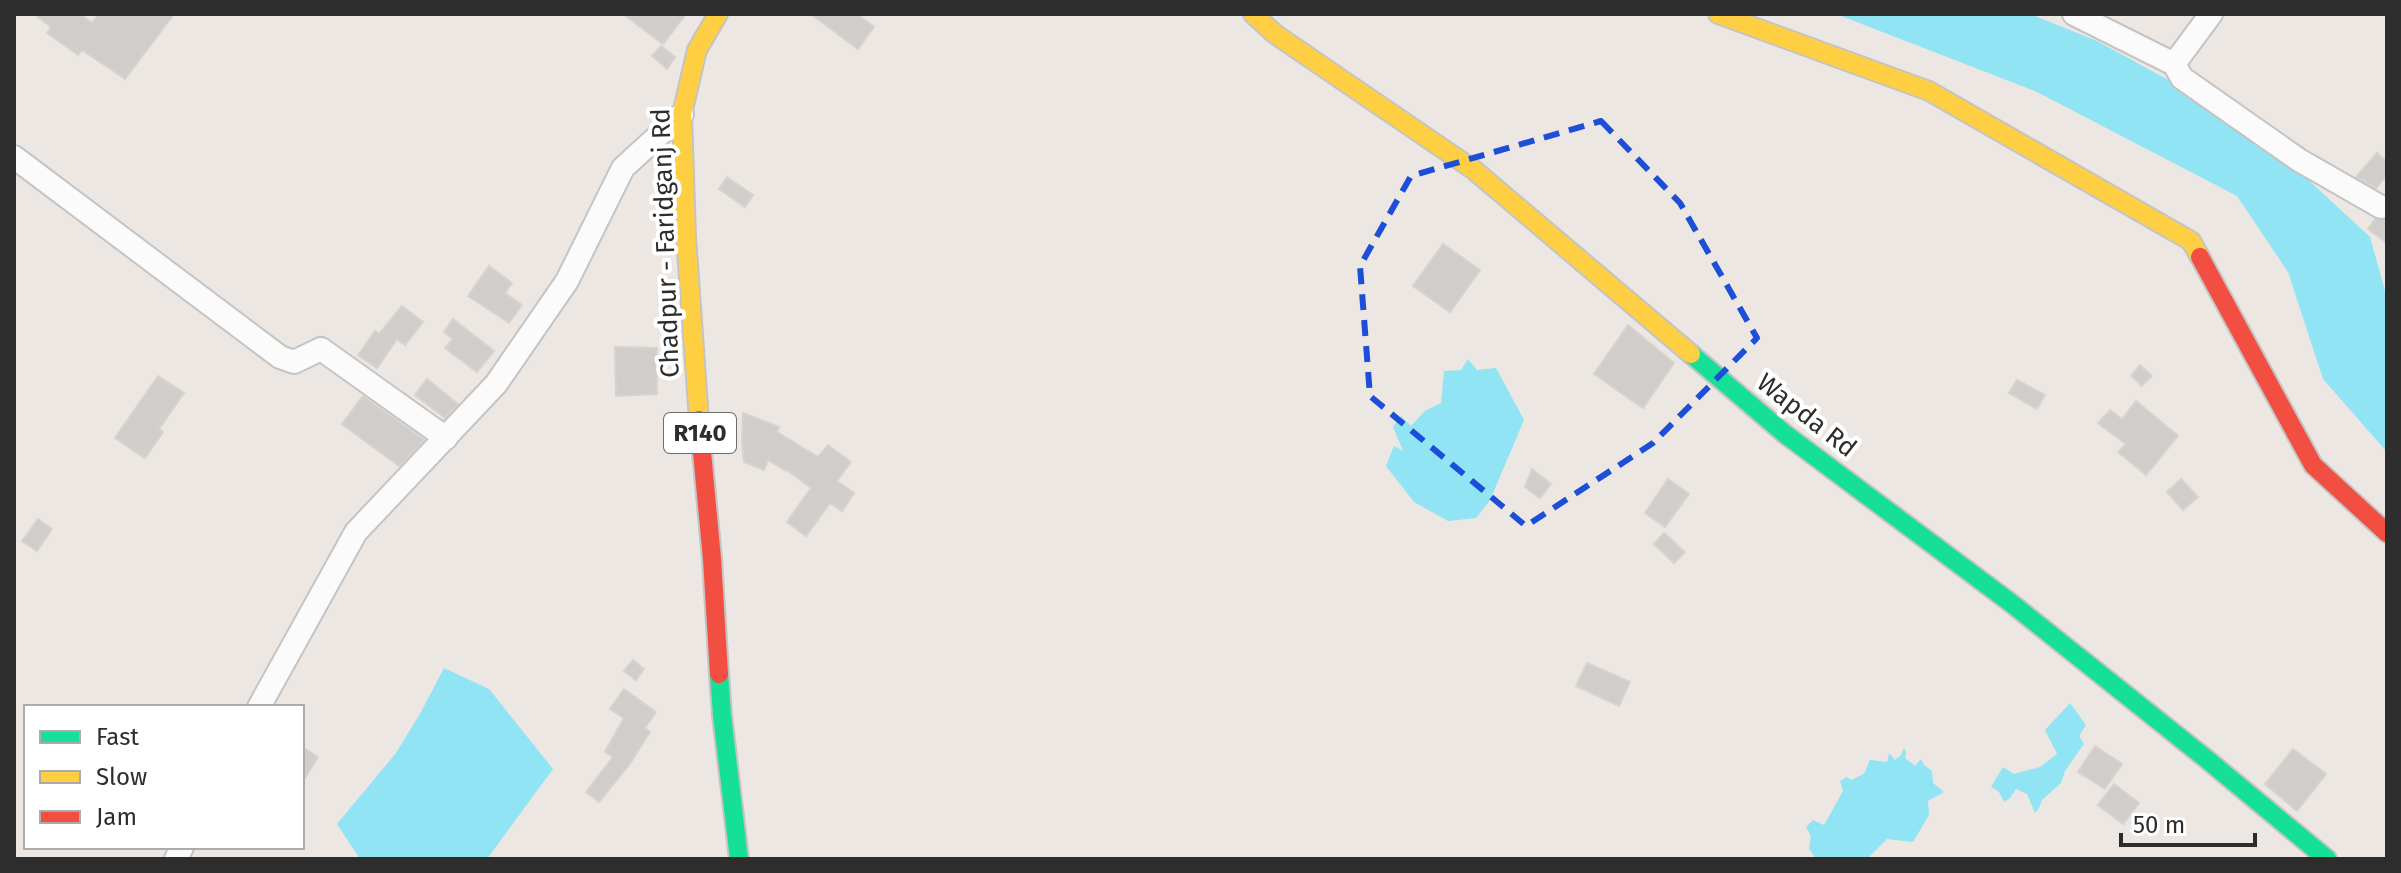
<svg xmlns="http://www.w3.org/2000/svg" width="2401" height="873" viewBox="0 0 2401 873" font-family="'Fira Sans',sans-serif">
  <rect width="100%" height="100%" fill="#ece7e3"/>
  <!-- water -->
  <g fill="#90e4f4">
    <polygon points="1836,14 2030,14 2097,41 2247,123 2370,237 2387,298 2387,452 2323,379 2288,272 2237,196 2037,92"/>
    <polygon points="1468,359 1477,370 1496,368 1524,420 1490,500 1476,518 1448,521 1414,502 1386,466 1394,446 1403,451 1393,427 1401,416 1411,426 1425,411 1441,403 1444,371 1461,370"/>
    <polygon points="444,668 489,689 553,769 487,859 360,859 337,824 396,753 421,712"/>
    <polygon points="2070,703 2086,725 2079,736 2084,744 2065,771 2061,783 2042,800 2039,808 2035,813 2027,794 2016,789 2010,798 2004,802 1999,792 1991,787 2003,767 2014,774 2040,767 2057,754 2045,730"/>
    <polygon points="1904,748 1906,752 1905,758 1915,766 1921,759 1924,765 1932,771 1933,783 1944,792 1928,801 1929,815 1913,842 1887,839 1867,859 1816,859 1809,849 1811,836 1806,827 1813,820 1824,825 1843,791 1840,781 1847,777 1851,780 1864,774 1870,760 1887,762 1889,753 1895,760 1901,755"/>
  </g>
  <!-- building -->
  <g fill="#d0cdca" stroke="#d7d3cf" stroke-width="2">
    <polygon points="34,14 80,14 92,23 99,14 174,14 125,79 82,50 78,55 47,33 51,27"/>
    <polygon points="623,14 686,14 663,44"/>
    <polygon points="811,14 857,14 874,27 858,49"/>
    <polygon points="661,46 675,57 667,69 652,56"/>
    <polygon points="2377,153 2387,162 2387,175 2376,188 2356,177"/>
    <polygon points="727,177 753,195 745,207 719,189"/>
    <polygon points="2375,219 2387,219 2387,243 2368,229"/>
    <polygon points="1443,244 1480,270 1450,312 1413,286"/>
    <polygon points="489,266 512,283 505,293 522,305 509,323 468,296"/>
    <polygon points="402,306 423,322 405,345 397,339 377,368 358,355 375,331 379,334"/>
    <polygon points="453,319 494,351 477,372 445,348 453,339 444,332"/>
    <polygon points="1628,325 1674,363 1643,408 1594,374"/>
    <polygon points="615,347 657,348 657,394 616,396"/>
    <polygon points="2140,365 2152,376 2142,386 2131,376"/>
    <polygon points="158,376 184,393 159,429 163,432 145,458 115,438"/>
    <polygon points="427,379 458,404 445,418 415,395"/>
    <polygon points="2017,380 2045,395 2037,409 2009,393"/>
    <polygon points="363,396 424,440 399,466 342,424"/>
    <polygon points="2136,401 2178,436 2146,475 2118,452 2126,444 2098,423 2110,410 2122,419"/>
    <polygon points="743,413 779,427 777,432 818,457 828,445 851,462 837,481 854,493 842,511 830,503 806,536 787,522 811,488 787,470 786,471 768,460 764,470 744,462 742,440"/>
    <polygon points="1532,469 1551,484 1540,498 1525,487"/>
    <polygon points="1668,479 1689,494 1665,527 1645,513"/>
    <polygon points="2181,479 2198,497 2183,510 2167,492"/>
    <polygon points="38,519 52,529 37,551 22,541"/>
    <polygon points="1664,533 1685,552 1674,563 1654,544"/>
    <polygon points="633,660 644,669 636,680 624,671"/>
    <polygon points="1587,663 1630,682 1619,706 1576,686"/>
    <polygon points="624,689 656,712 645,728 650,732 629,765 599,802 586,792 613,757 605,752 624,718 610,709"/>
    <polygon points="2095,746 2122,764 2105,789 2078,772"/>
    <polygon points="302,747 318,757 302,783"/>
    <polygon points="2293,749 2326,774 2297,811 2265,784"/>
    <polygon points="2114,784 2139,803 2123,824 2098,805"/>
  </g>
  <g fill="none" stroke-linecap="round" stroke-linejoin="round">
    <!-- street casing -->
    <g stroke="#c5c4c4" stroke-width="26">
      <g id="street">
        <polyline points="2074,14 2174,64 2182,78 2299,160 2381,207"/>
        <polyline points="2174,64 2211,14"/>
        <polyline points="14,157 280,357 294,362 321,349 446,438"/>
        <polyline points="259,707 356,532 496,384 567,281 623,168 682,114"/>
        <polyline points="176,859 182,847"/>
      </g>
    </g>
    <!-- fast casing -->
    <g stroke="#c5c4c4" stroke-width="22">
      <g id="fast">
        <polyline points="1691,354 1785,434 2011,603 2204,757 2327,859"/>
        <polyline points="719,674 722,715 739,859"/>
      </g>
    </g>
    <!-- slow casing -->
    <g stroke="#c5c4c4" stroke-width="22">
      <g id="slow">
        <polyline points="1253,14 1275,34 1474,170 1691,354"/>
        <polyline points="1718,14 1929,91 2191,241 2200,257"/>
        <polyline points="699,420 686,236 682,114 697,50 718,14"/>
      </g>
    </g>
    <!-- jam casing -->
    <g stroke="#c5c4c4" stroke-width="22">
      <g id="jam">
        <polyline points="2200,257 2313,465 2387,533"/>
        <polyline points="699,420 712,559 719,674"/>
      </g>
    </g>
    <!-- street -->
    <use href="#street" stroke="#fcfbfb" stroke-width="22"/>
    <!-- fast -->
    <use href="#fast" stroke="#16e098" stroke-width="18"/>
    <!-- slow -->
    <use href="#slow" stroke="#ffcf43" stroke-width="18"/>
    <!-- jam -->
    <use href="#jam" stroke="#f24e42" stroke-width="18"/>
  </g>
  <!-- marked area -->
  <path fill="none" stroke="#1d4ed8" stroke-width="6" stroke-dasharray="16 10" stroke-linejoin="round" d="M1601,121l79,82 77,135 -104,105 -127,83 -156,-130 -10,-130 51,-90z"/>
  <g text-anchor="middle" stroke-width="8" stroke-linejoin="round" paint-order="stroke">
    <!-- shield labels -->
    <rect fill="#fff" stroke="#6c6c6c" stroke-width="2" x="664" y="413" width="72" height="40" rx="6"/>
    <g font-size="24" font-weight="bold" fill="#2d2d2d">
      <text x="700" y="441">R140</text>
    </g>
    <!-- street labels -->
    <g font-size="26" fill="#2d2d2d" stroke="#fff">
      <text transform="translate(665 243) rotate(-92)" y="9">Chadpur - Faridganj Rd</text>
      <text transform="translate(1807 415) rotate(38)" y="9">Wapda Rd</text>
    </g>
  </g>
  <!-- border -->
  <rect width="2401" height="873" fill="none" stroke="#2d2d2d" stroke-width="32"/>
  <!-- legend -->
  <rect x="24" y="705" width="280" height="144" fill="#ffffff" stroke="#ababab" stroke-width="2"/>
  <rect x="40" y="731" width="40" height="12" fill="#16e098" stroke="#ababab" stroke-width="2"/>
  <text x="96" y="745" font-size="24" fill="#2d2d2d">Fast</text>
  <rect x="40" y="771" width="40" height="12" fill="#ffcf43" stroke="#ababab" stroke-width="2"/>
  <text x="96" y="785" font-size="24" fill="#2d2d2d">Slow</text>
  <rect x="40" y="811" width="40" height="12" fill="#f24e42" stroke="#ababab" stroke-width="2"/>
  <text x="96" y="825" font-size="24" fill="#2d2d2d">Jam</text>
  <!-- scale -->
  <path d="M2121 833v12h134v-12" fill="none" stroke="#2d2d2d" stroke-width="4"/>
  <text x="2133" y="833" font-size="24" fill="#2d2d2d" stroke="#ffffff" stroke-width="6" paint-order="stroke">50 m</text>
</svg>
